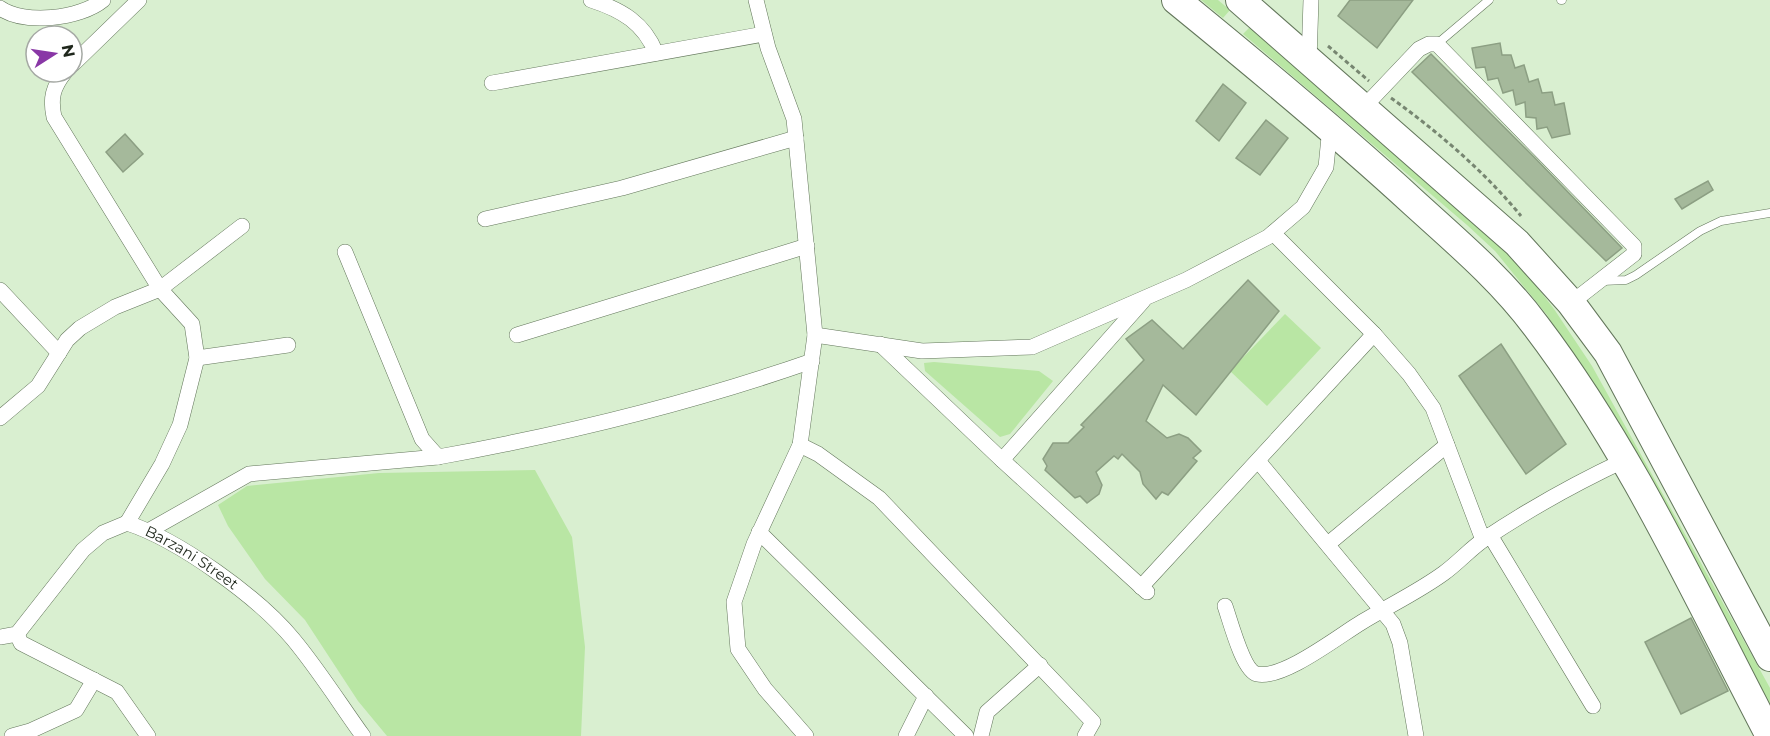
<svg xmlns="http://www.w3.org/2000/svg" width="1770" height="736" viewBox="0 0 1770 736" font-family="Montserrat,sans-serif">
  <rect width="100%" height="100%" fill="#d9efd0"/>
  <!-- green -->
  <g fill="#b9e6a4">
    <polygon points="1201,0 1218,0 1230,10 1223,18"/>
    <polygon points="1251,26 1505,245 1554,309 1592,366 1770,688 1770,711 1582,371 1547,315 1495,251 1467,225 1243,34"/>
    <polygon points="1285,314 1321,348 1267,406 1230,371"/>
    <polygon points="934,362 1039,371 1053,381 1010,434 1000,437 925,371 924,363"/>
    <polygon points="535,470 572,537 585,647 581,736 387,736 358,701 305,620 265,579 228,526 218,505 247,486 379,473"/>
  </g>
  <!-- building -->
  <g fill="#a5b99b" stroke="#8c9f83" stroke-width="1.5">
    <polygon points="1350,0 1413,0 1377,48 1338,16"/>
    <polygon points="1500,43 1502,55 1511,55 1515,68 1524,65 1529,82 1538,79 1542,93 1552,92 1555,105 1564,103 1570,134 1552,138 1547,127 1537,129 1536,118 1526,117 1525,102 1516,105 1513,90 1503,93 1498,78 1488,80 1485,67 1476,68 1472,48"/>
    <polygon points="1431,54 1535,158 1622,248 1606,261 1412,72"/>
    <polygon points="1223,84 1246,103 1219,141 1196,121"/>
    <polygon points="1266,120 1288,138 1260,175 1236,158"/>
    <polygon points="125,134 143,154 123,172 106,152"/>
    <polygon points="1708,181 1713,190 1682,209 1675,199"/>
    <polygon points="1248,280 1279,311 1196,415 1163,385 1146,421 1167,438 1179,434 1188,438 1201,451 1193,458 1197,461 1168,495 1162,492 1156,499 1143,484 1140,472 1122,454 1118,459 1114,456 1096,472 1102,485 1099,494 1087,503 1080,496 1075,498 1045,470 1047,466 1043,459 1053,443 1068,443 1084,427 1081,425 1144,360 1126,339 1152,320 1183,349"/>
    <polygon points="1501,344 1566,444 1526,474 1459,376"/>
    <polygon points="1691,618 1728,691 1681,714 1645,642"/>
  </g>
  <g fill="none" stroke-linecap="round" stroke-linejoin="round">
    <!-- lane casing -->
    <g stroke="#63765b" stroke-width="9">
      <g id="lane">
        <polyline points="1561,0 1562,0"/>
        <polyline points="1437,44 1489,0"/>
        <polyline points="1602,281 1626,280 1636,275 1700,231 1721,221 1770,213"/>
      </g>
    </g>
    <!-- street casing -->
    <g stroke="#63765b" stroke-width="16">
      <g id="street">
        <path d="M591,0c31,10 53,23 65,53"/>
        <polyline points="756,0 768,48 794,119 815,335 800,445 754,544 734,602 738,649 765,689 806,736"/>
        <path d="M0,8c24,17 80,11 103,-8"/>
        <polyline points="1309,61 1311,0"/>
        <polyline points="72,65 139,0"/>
        <path d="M65,72c-12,15 -15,26 -11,45l106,172 32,35 5,34 -17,67 -18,39 -35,59"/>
        <polyline points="492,83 764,34"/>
        <polyline points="1363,108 1419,49 1429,44 1437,44 1634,246 1634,254 1571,303"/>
        <polyline points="485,219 622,188 796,138"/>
        <polyline points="1273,233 1374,334 1409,374 1433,408 1483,540"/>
        <path d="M345,252l77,187 16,18c127,-23 251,-53 374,-96"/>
        <polyline points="0,290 59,353"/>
        <polyline points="517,335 807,246"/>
        <polyline points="815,335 922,351 1032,347 1186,280 1268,237 1303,207 1326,167 1330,127"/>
        <polyline points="880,344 1002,460 1147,592"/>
        <polyline points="197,358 288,345"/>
        <polyline points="0,418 38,386 67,340 80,328 115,307 160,289 242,226"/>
        <polyline points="800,445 818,454 879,498 1093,722 1085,736"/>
        <polyline points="1002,460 1143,301"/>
        <polyline points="1259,462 1393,624 1400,643 1416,736"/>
        <polyline points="150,530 249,474 438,457"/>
        <polyline points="759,532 966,736"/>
        <polyline points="1490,535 1593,706"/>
        <polyline points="1328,544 1447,445"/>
        <polyline points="1141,587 1374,334"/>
        <path d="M1225,606c5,14 18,65 32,68 26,6 83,-39 105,-52 28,-17 56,-30 82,-49 15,-11 27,-25 42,-35 45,-30 90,-55 139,-78"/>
        <polyline points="17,634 21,643 117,692 148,736"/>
        <path id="s1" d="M0,637l17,-3 66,-84 20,-17 24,-10c52,17 131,74 166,116 25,30 47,65 70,97"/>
        <polyline points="12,736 30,731 76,710 94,680"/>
        <polyline points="906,736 926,696"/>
        <polyline points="981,736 987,712 1040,665"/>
      </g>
    </g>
    <!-- highway casing -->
    <g stroke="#63765b" stroke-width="30">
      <g id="highway">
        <path d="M1176,0c81,66 161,132 238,203 43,39 87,76 122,123 95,125 161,271 234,410"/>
        <polyline points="1240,0 1517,243 1571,303 1608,353 1770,657"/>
      </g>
    </g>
    <!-- path -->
    <g stroke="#778671" stroke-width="3" stroke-dasharray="4.5 3" stroke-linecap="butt">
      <polyline points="1328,46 1369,81"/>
      <path d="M1391,98c45,32 95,75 130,118"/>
    </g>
    <!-- lane -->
    <use href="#lane" stroke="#fff" stroke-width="8"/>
    <!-- street -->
    <use href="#street" stroke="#fff" stroke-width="15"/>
    <!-- highway -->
    <use href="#highway" stroke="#fff" stroke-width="28"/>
  </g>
  <g text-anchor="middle" stroke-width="4.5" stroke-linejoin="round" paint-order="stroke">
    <!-- street labels -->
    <g font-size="15" fill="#1f271c" stroke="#fff">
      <text dy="5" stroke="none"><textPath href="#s1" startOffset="250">Barzani Street</textPath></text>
    </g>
  </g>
  <!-- north arrow -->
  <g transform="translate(54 54) rotate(78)"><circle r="28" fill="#ffffff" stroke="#a5a9a4" stroke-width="1.5"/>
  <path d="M0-4.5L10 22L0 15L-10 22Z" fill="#8937a6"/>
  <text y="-9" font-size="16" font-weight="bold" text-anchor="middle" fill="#1f271c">N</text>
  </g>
</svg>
